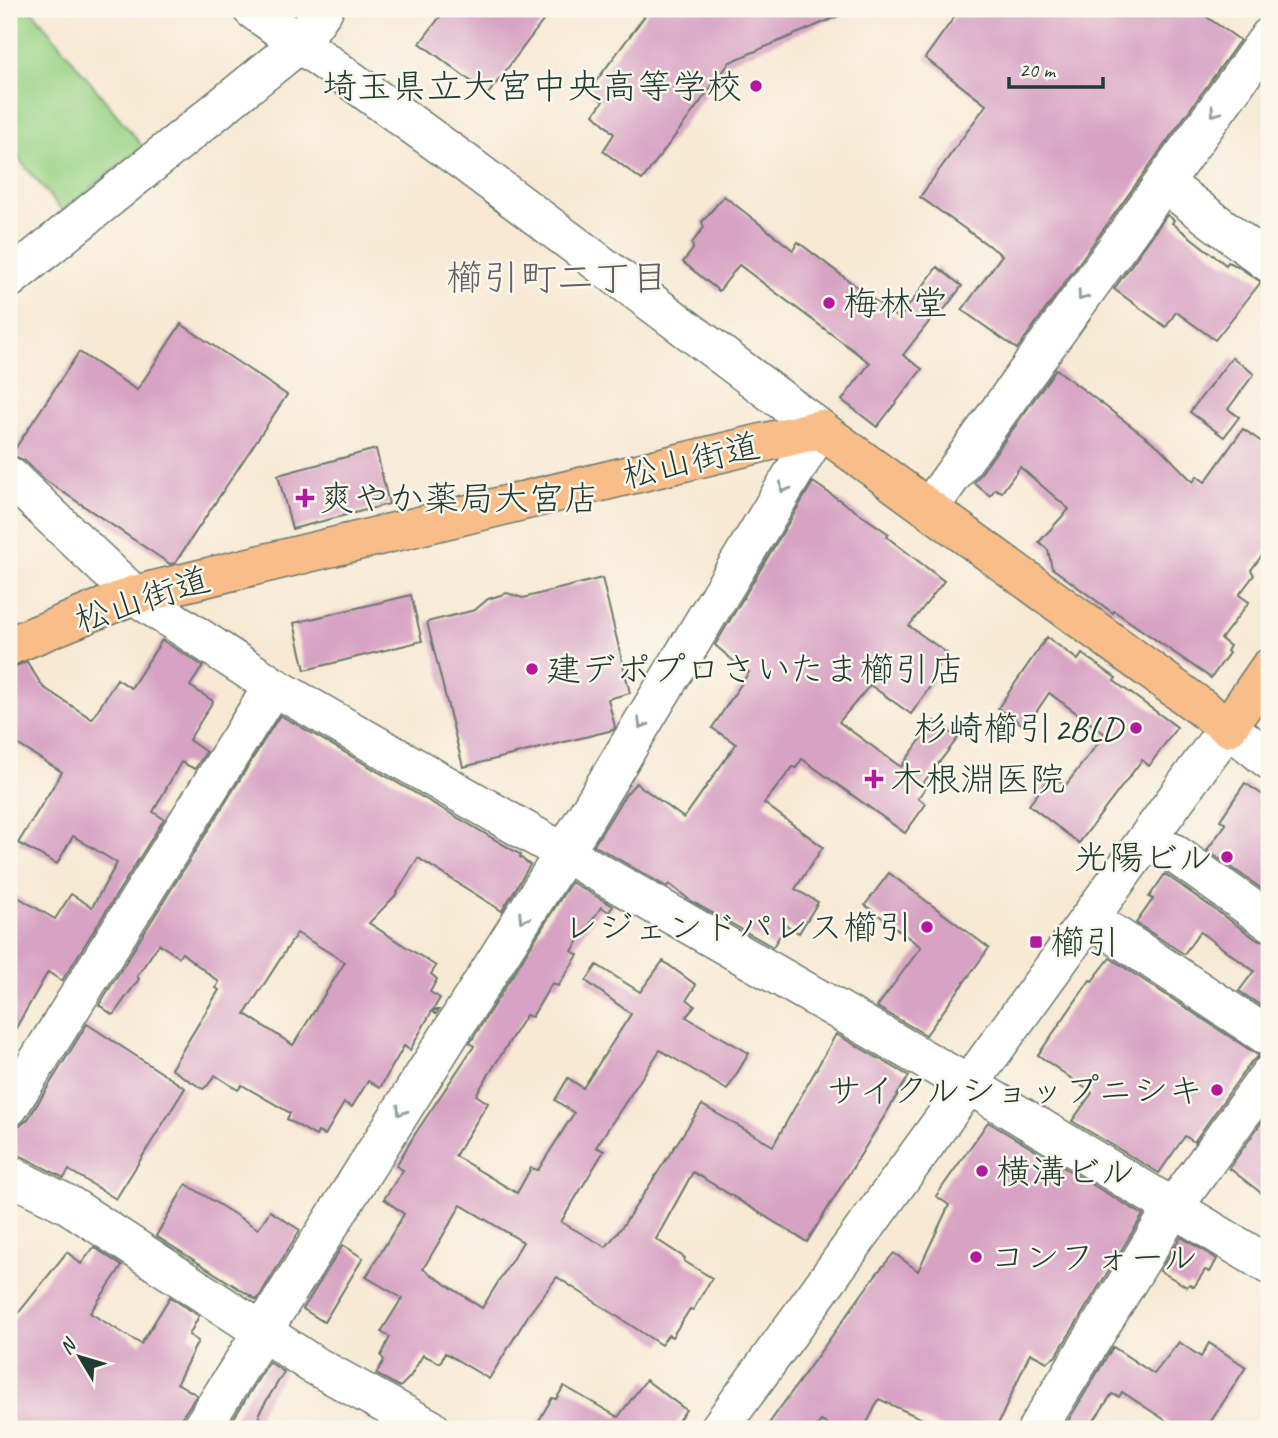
<svg xmlns="http://www.w3.org/2000/svg" width="1278" height="1438" viewBox="0 0 1278 1438" font-family="Caveat,'Klee One',sans-serif">
  <rect width="100%" height="100%" fill="#fbf7ec"/>
  <filter id="ink" filterUnits="userSpaceOnUse"><feTurbulence type="fractalNoise" baseFrequency=".0143" numOctaves="2"/><feDisplacementMap in="SourceGraphic" scale="14" xChannelSelector="R" yChannelSelector="G"/><feConvolveMatrix kernelMatrix="1 2 1 2 8 2 1 2 1" color-interpolation-filters="sRGB"/></filter>
  <filter id="wash" filterUnits="userSpaceOnUse"><feTurbulence type="fractalNoise" baseFrequency=".00686" numOctaves="4" result="noise"/><feDisplacementMap in="SourceGraphic" scale="28" xChannelSelector="R" yChannelSelector="G"/><feGaussianBlur stdDeviation="1.57" result="paint"/><feColorMatrix in="noise" values="0 0 0 0 0 0 0 0 0 0 0 0 0 0 0 0 0 1.4 0 .05"/><feComposite in="paint" operator="in"/></filter>
  <g filter="url(#wash)">
    <rect width="100%" height="100%" fill="#f7e9d4"/>
    <!-- green -->
    <polygon fill="#9ad386" stroke="#5c885d" stroke-width="2" points="9,9 31,9 143,147 62,211 9,147"/>
    <g id="blocks">
      <!-- building -->
      <g fill="#d7a2c3" fill-rule="evenodd">
        <polygon points="446,9 552,9 488,94 420,43"/>
        <polygon points="650,9 855,9 730,62 642,180 603,151 614,134 594,114 603,101 588,92"/>
        <polygon points="960,9 1195,9 1240,40 1017,349 962,310 1002,255 920,197 986,105 925,58"/>
        <polygon points="724,196 793,250 798,242 899,319 937,267 962,286 943,311 940,308 903,355 922,369 877,427 842,400 870,363 739,265 719,291 683,262 693,249 692,243 704,227 702,222"/>
        <polygon points="1167,215 1174,220 1172,223 1226,265 1228,262 1237,266 1261,282 1215,340 1176,312 1166,327 1114,289"/>
        <polygon points="181,324 287,395 175,563 170,564 45,480 24,460 11,455 79,352 137,390"/>
        <polygon points="1232,357 1254,374 1228,409 1239,417 1224,437 1190,412"/>
        <polygon points="1056,369 1159,447 1193,482 1197,476 1205,482 1243,429 1269,447 1269,546 1251,570 1254,575 1239,595 1249,602 1221,639 1230,646 1227,651 1229,653 1211,678 1114,611 1113,613 1052,568 1048,550 1039,542 1069,509 1020,467 1002,492 995,489 990,496 974,483"/>
        <polygon points="376,449 389,504 292,529 278,475"/>
        <polygon points="813,482 889,534 887,537 944,581 909,626 947,653 930,678 934,681 911,714 870,685 839,722 901,767 934,721 958,738 923,783 927,786 918,798 926,804 905,833 802,759 796,768 793,767 764,803 823,847 795,889 818,902 799,933 786,925 773,947 691,901 669,884 667,887 594,845 625,795 636,783 684,818 736,744 712,728 749,672 737,664 715,645"/>
        <polygon points="602,578 630,693 608,699 615,727 613,730 463,767 427,622 475,610 488,599 507,593 523,598"/>
        <polygon points="411,595 422,641 305,670 294,623"/>
        <polygon points="1047,637 1078,660 1082,654 1116,678 1114,681 1177,727 1149,766 1142,760 1079,843 1029,805 1052,775 1065,786 1105,734 1049,693 1026,727 998,708"/>
        <polygon points="162,640 203,666 190,686 213,701 189,740 206,752 195,769 181,762 153,812 164,819 62,981 48,972 9,1040 9,892 55,919 71,894 92,907 117,863 73,836 57,864 18,843 62,772 9,739 9,668 27,662 43,687 92,719 117,679 131,688"/>
        <path d="M280,715l187,108 54,32 -1,2 10,8 -28,46 -84,-53 -23,38 -26,27 67,43 -5,8 6,5 -7,13 10,6 -7,12h6l-3,4 -4,-3 -22,39 -6,-4 -24,42 -12,-7 -16,26 -8,-4 -19,32 -7,-3 -2,4 -29,-17 3,-6 -48,-28 -4,5 -23,-15 -7,10 -5,4 -32,-20 48,-79 -3,-2 3,-6 -37,-29 -3,4 -20,-13 -22,32 2,3 -26,36 -14,-10zM297,933l48,29 -52,83 -48,-31z"/>
        <polygon points="1245,783 1269,799 1269,894 1207,850 1226,824 1220,820"/>
        <polygon points="889,873 989,948 926,1035 877,1007 921,947 865,905"/>
        <polygon points="1165,874 1256,939 1269,942 1269,1011 1239,991 1254,971 1200,932 1184,954 1136,923 1153,899 1149,897"/>
        <path d="M571,882l42,24 -4,6 -8,-5 -29,44 6,4 -20,31 -6,-3 -20,34 -6,-2 -50,80 12,8 -33,53 62,37 14,-25 7,2 36,-57 -19,-13 13,-22 15,10 48,-74 -45,-33 11,-16 43,27 23,-31 33,24 -9,14 8,7 -9,11 63,36 -22,37 -67,-40 -64,97 8,4 -43,71 45,25 16,-20 80,-122 71,41 63,-112 73,42 -102,166 -114,-70 -37,67 29,19 -1,3 28,17 -19,32 -3,-1 -18,28 -4,-2 -7,10 -104,-68 -28,37 -40,65 -44,-26 -5,10 -17,-8 -13,22 -10,10 -24,-13 8,-14 -3,-4 9,-19 -9,-5 21,-34 -36,-21 38,-63 -20,-15 19,-29 -7,-4 19,-32 59,-88 -4,-3zM461,1205l62,37 -41,66 -59,-39z"/>
        <polygon points="1110,958 1259,1056 1251,1062 1194,1142 1185,1136 1159,1173 1072,1121 1092,1093 1038,1055 1090,980 1092,981"/>
        <polygon points="87,1024 185,1088 116,1199 69,1170 64,1178 19,1155 9,1153 9,1129 20,1126 28,1119"/>
        <polygon points="1269,1112 1269,1199 1229,1168"/>
        <polygon points="988,1122 1143,1215 1056,1356 1047,1362 1030,1353 996,1429 944,1429 879,1399 864,1429 837,1429 821,1421 814,1429 765,1429 877,1273 894,1253 918,1271 949,1205 936,1196"/>
        <polygon points="186,1184 258,1229 270,1211 300,1230 257,1300 156,1236"/>
        <polygon points="1181,1237 1217,1259 1210,1272 1205,1270 1194,1287 1189,1284 1187,1287 1160,1271"/>
        <polygon points="343,1245 363,1258 324,1322 303,1309"/>
        <polygon points="94,1247 122,1266 90,1313 141,1344 170,1297 199,1316 189,1335 198,1341 177,1383 197,1395 182,1417 179,1429 9,1429 9,1325 67,1252 81,1264"/>
        <polygon points="1179,1342 1201,1357 1209,1343 1246,1367 1206,1429 1179,1429 1122,1392 1119,1397 1112,1394 1088,1429 1063,1429 1113,1347 1154,1374"/>
        <polygon points="269,1362 284,1372 259,1413 260,1418 256,1429 227,1429"/>
        <polygon points="646,1380 686,1410 672,1429 534,1429 552,1398 556,1399 564,1386 618,1417"/>
      </g>
    </g>
  </g>
  <g filter="url(#ink)">
    <use href="#blocks" fill-opacity="0" stroke="#6b796c" stroke-width="2"/>
    <g fill="none" stroke-linecap="round" stroke-linejoin="round">
      <!-- minor casing -->
      <g stroke="#6b796c" stroke-width="41">
        <g id="minor">
          <polyline points="1164,183 1269,263"/>
          <polyline points="9,279 299,44 324,9"/>
          <polyline points="9,476 134,595 273,686 969,1085 1269,1265"/>
          <polyline points="929,508 1269,37"/>
          <polyline points="1172,852 1269,921"/>
          <polyline points="1112,933 1269,1037"/>
          <polyline points="9,1107 273,686"/>
          <polyline points="9,1175 69,1205 312,1364 431,1429"/>
          <polyline points="201,1429 564,853 820,429 467,164 252,9"/>
          <polyline points="719,1429 1228,727 1269,760"/>
          <polyline points="1037,1429 1173,1208 1269,1075"/>
        </g>
      </g>
      <!-- major casing -->
      <g stroke="#6b796c" stroke-width="41">
        <polyline id="major" points="9,646 134,595 820,429 1228,727 1269,668"/>
      </g>
      <!-- minor -->
      <use href="#minor" stroke="#fff" stroke-width="38"/>
      <!-- major -->
      <use href="#major" stroke="#f8bd89" stroke-width="38"/>
    </g>
    <!-- one-way arrows -->
    <defs><path id="oneway-chevron" d="M-2-3.5L2.5 0L-2 3.5" fill="none" stroke-width="1.6" stroke-linecap="round" stroke-linejoin="round" transform="scale(1.75)"/></defs>
    <g stroke="#8f9e9a">
      <use href="#oneway-chevron" transform="translate(1215 112) rotate(126)"/>
      <use href="#oneway-chevron" transform="translate(1082 296) rotate(126)"/>
      <use href="#oneway-chevron" transform="translate(784 488) rotate(121)"/>
      <use href="#oneway-chevron" transform="translate(642 724) rotate(121)"/>
      <use href="#oneway-chevron" transform="translate(523 918) rotate(122)"/>
      <use href="#oneway-chevron" transform="translate(401 1111) rotate(122)"/>
    </g>
  </g>
  <!-- markers -->
  <g fill="#b5179e" stroke="#fbf7ec" stroke-width="2.5">
    <circle cx="756" cy="86" r="7"/>
    <circle cx="829" cy="303" r="7"/>
    <path d="M301.5 487.5h7v7h7v7h-7v7h-7v-7h-7v-7h7z"/>
    <circle cx="532" cy="669" r="7"/>
    <circle cx="1136" cy="728" r="7"/>
    <path d="M870.5 768.5h7v7h7v7h-7v7h-7v-7h-7v-7h7z"/>
    <circle cx="1227" cy="857" r="7"/>
    <circle cx="927" cy="927" r="7"/>
    <rect x="1029" y="935" width="14" height="14" rx="3.5"/>
    <circle cx="1217" cy="1090" r="7"/>
    <circle cx="982" cy="1171" r="7"/>
    <circle cx="976" cy="1257" r="7"/>
  </g>
  <g text-anchor="middle" stroke-width="5" stroke-linejoin="round" paint-order="stroke">
    <!-- poi labels -->
    <g font-size="35" fill="#1f3d34" stroke="#fbf7ec" text-anchor="start">
      <text x="742" y="98" text-anchor="end">埼玉県立大宮中央高等学校</text>
      <text x="843" y="315">梅林堂</text>
      <text x="319" y="510">爽やか薬局大宮店</text>
      <text x="546" y="681">建デポプロさいたま櫛引店</text>
      <text x="1122" y="740" text-anchor="end">杉崎櫛引2BLD</text>
      <text x="890" y="791">木根淵医院</text>
      <text x="1213" y="869" text-anchor="end">光陽ビル</text>
      <text x="913" y="939" text-anchor="end">レジェンドパレス櫛引</text>
      <text x="1050" y="954">櫛引</text>
      <text x="1203" y="1102" text-anchor="end">サイクルショップニシキ</text>
      <text x="996" y="1183">横溝ビル</text>
      <text x="990" y="1269">コンフォール</text>
    </g>
    <!-- street labels -->
    <g font-size="35" fill="#1f3d34" stroke="#fbf7ec">
      <text transform="translate(691 460) rotate(-13)" y="12">松山街道</text>
      <text transform="translate(142 599) rotate(-18)" y="12">松山街道</text>
    </g>
    <!-- neighbourhood labels -->
    <g font-size="37" fill="#5f6066" stroke="#fbf7ec">
      <text x="557" y="290">櫛引町二丁目</text>
    </g>
  </g>
  <!-- margin -->
  <rect width="1278" height="1438" fill="none" stroke="#fbf7ec" stroke-width="35"/>
  <!-- north arrow -->
  <g transform="translate(80 1357) rotate(308)" stroke="#fbf7ec" stroke-width="5" paint-order="stroke">
  <path d="M0-5L12 26L0 18L-12 26Z" fill="#1f3d34"/>
  <text y="-10" font-size="19" font-weight="bold" text-anchor="middle" fill="#1f3d34">N</text>
  </g>
  <!-- scale -->
  <path d="M1009 77v10h94v-10" fill="none" stroke="#1f3d34" stroke-width="3.5"/>
  <text x="1019" y="77" font-size="21" fill="#1f3d34" stroke="#fbf7ec" stroke-width="5" paint-order="stroke">20 m</text>
</svg>
